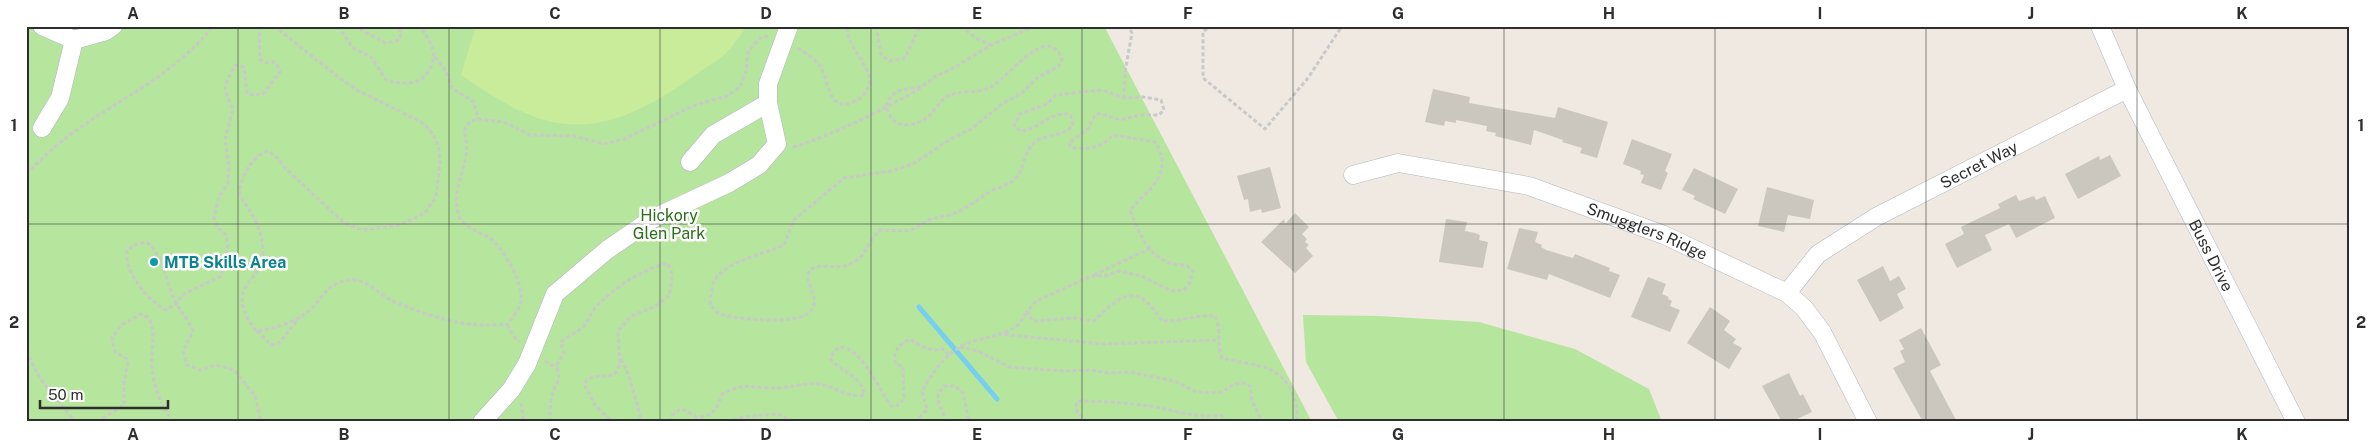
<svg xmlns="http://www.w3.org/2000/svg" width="2375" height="448" viewBox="0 0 2375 448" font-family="'Public Sans',sans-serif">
  <rect width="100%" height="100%" fill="#efe9e1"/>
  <!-- green -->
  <g fill="#b6e59e">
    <polygon points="26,26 1104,26 1312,422 26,422"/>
    <polygon points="1303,315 1378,316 1479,322 1575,349 1649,389 1662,422 1339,422 1306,362"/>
  </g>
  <!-- pitch -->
  <path fill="#c9ec9a" d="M476,26h271c-7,9 -13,19 -21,27 -7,7 -17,12 -25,18 -38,27 -85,58 -134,53 -39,-3 -75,-28 -106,-49z"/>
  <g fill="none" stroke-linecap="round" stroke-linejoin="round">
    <!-- stream -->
    <polyline stroke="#75cff0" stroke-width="5" points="919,307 997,399"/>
  </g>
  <!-- building -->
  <g fill="#cbc7bf">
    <polygon points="1433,89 1470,97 1469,103 1555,118 1558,107 1608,122 1597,158 1580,153 1582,148 1562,142 1563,140 1534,130 1531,145 1495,136 1496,133 1486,131 1487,126 1456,120 1456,123 1445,121 1444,126 1425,122"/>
    <polygon points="1632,139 1672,154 1665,171 1668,173 1661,190 1641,183 1644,175 1640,174 1641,171 1623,164"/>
    <polygon points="2110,155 2121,176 2078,199 2065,174 2099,156 2100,160"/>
    <polygon points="1270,167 1281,208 1262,213 1261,209 1250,212 1248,199 1244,200 1237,176"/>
    <polygon points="1694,168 1738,189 1725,214 1693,199 1695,196 1682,190"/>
    <polygon points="1767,187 1814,200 1810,219 1788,215 1784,232 1758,226"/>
    <polygon points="2016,195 2019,201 2034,196 2036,200 2045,196 2055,218 2016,238 2009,224 1985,235 1992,250 1957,268 1945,244 1964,234 1961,227 2000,208 1998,204"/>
    <polygon points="1295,213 1309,227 1302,234 1307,239 1305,242 1309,245 1306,248 1313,256 1295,273 1261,242 1284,219 1285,224"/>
    <polygon points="1446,219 1467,222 1465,231 1475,233 1480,235 1479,240 1488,242 1483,268 1439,262"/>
    <polygon points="1519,228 1538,232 1535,242 1542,245 1541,247 1546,250 1573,258 1575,254 1610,268 1609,271 1620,275 1610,298 1549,274 1547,280 1507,269"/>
    <polygon points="1883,266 1890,281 1899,276 1906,289 1897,294 1904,308 1880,322 1857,280"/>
    <polygon points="1648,277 1666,284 1662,294 1669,297 1668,299 1672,301 1670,306 1680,310 1670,332 1631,317"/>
    <polygon points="1710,307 1730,321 1724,330 1736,339 1733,343 1742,348 1729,369 1687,343"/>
    <polygon points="1921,328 1941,365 1930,371 1957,422 1923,422 1893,368 1905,362 1900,351 1904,349 1899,340"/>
    <polygon points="1789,373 1800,396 1803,394 1812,412 1791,422 1782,422 1762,386"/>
  </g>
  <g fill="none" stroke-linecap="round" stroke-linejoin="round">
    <!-- minor casing -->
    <g stroke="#b4b7c1" stroke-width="19">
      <g id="minor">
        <polyline points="42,26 74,40 106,31 113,26"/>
        <path id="s1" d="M2100,26l27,63 169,333"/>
        <polyline points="42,128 60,98 74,40"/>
        <polyline points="690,162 713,135 768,103 768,84 789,26"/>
        <path id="s2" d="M1353,175l45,-12 131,23 135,49 123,58 17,15 18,24 46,90"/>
        <path id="s3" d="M1787,293l31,-39 58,-37 251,-128"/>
        <polyline points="482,422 511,390 527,364 555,294 607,250 652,219 729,183 759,165 777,144 768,103"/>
      </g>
    </g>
    <!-- path -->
    <g stroke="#c9c9c9" stroke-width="3" stroke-dasharray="4 2.5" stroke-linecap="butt">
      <path d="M259,26l1,33 6,4 7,-1 4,2 3,8 -17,22 -10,1 -6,-2 -3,-26 -8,-2c-13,21 -14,22 -3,44l-8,30 4,27 -1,17 -10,16 -4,20 4,9 8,7 2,11 -7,30 -39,19 -5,8 -11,7c-19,-10 -42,-38 -39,-59l7,-6 12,-3c19,13 20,42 30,61 6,10 12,17 17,28l-10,20 4,14 13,5 16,-5 18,5 21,26 6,26"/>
      <path d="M274,26l63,50 20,14 66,33 10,11 6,13 1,16 -4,34 -11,16 -26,12 -37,5 -18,-7 -60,-56 -5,-8 -11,-8c-16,5 -25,24 -29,39 1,8 7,14 11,21 8,12 12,25 13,40 1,32 -42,33 -7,80 19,-2 43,-10 56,-23 14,-14 16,-26 39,-28 15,-2 30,16 44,22 22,9 49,19 73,22 13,2 26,0 39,1 5,-7 12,-15 14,-23 3,-18 -17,-53 -31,-64 -11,-7 -28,-10 -32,-25 -8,-31 16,-48 6,-82l6,-10 8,-2 26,3 26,13 44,1 30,8 20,-5 71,-34 32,-9 13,-9 6,-16 2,-19 12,-14 8,-2"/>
      <path d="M338,26l15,22 18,9 15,23c18,5 37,6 45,-14 2,-6 4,-12 1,-19 -2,-7 -8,-15 -13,-21"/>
      <polyline points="354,26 386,43 399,40 402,32 394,26"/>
      <polyline points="876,26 881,54 889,61 903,59 906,56 920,26"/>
      <polyline points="961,26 976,38 991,45"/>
      <path d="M1035,26l-44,19 -39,24 -18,8 -11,9 -26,5 -8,8 -3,8c2,4 4,10 7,13 10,10 30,3 38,-6 5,-5 9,-13 15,-17 16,-8 32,-3 45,-10 16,-8 57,-66 71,-28l-3,7 -22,12 -15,15 -20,11 -31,25 -22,11 -36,24 -22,7 -47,7 -50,42 -10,25c-19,9 -59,16 -70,36 -3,7 -3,17 -4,24 3,3 5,6 8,8 16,7 80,12 92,-1 3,-3 4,-8 5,-11l-7,-22 1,-8c12,-10 28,0 41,-7 18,-8 16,-21 30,-34 9,0 22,2 31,0 7,-2 13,-9 20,-11 6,-2 13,-2 19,-4 16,-6 28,-16 43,-25 6,-3 16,-5 21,-10 12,-10 6,-25 22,-39 9,-7 49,-6 33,-27 -25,-1 -28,16 -49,17l-6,-6 6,-11 27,-10 9,-9 25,-3 21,-2 22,8 19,-1 18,3 3,10 -5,5h-19l-20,5 -21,-7 -5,4 -5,11 -20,15 2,5c19,1 29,1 42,-13l42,7c20,31 -6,47 -25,68 11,28 22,56 56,55l7,6 -3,11 -6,8 -12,1 -31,-15 -22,-5 -14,5h-14l-26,12 -29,13 -9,11 6,9 41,-3 20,3c28,-28 43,-39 68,0 18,1 35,-7 53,-5 7,14 1,28 7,42 11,3 38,7 47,11 20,9 31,32 27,53"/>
      <polyline points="1213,26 1203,31 1203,78 1265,129 1308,78 1342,26"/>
      <path d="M798,48c7,5 16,10 21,17 10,11 8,49 34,37 10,-4 13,-9 17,-19 -2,-23 -22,-33 -23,-57"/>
      <polyline points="435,57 446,71 452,88 474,102 478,119"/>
      <polyline points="1124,98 1125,72 1132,33 1128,26"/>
      <path d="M793,147c45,-14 87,-36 128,-59"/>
      <path d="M26,174c12,-11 24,-24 37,-34 52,-40 108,-61 150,-114"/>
      <polyline points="1094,275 1151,248"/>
      <polyline points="507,325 515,338 520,341"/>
      <polyline points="257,331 271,345 279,343 300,317"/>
      <polyline points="998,334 1104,344 1219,340"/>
      <polyline points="960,347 978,351 1009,367 1065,371 1092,370 1108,373 1130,372 1175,381 1194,391 1205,393 1222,392 1234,384 1244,383 1250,386 1252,401 1262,422"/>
      <polyline points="26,351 39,377 75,422"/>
      <polyline points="621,359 629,376 642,422"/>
      <polyline points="545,361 558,369"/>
      <polyline points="521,403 524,422"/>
      <path d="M97,422l27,-17v-23l4,-19 -1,-4 -12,-7 -3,-14 9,-13 20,-11 8,4c8,16 1,32 3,50 1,17 10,41 22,54"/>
      <path d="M550,422c0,-16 0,-29 9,-42l-2,-16 7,-11 -3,-11c6,-6 16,-9 22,-15 6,-6 8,-16 15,-22 18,-19 44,-35 69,-42 8,8 4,23 2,33l-15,11 -23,9 -13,15 2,33 -5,10c-12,5 -23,-2 -31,10l11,21 17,17"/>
      <path d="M671,422v-6l8,-6h6l11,7c17,0 21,-8 26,-23 25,-13 29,-5 55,-6 14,0 28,-6 42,-4 15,2 30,15 45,11 0,-17 -23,-24 -33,-35l2,-8 7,-5c23,2 38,41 51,59h6l7,-7 -1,-33 -6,-1c-7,-12 3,-21 13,-26 11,7 19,13 33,10l6,6"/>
      <polyline points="727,422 743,417 778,414 794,422"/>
      <path d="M914,422l13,-12 -5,-19c10,-17 20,-33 38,-44 17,-10 42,-9 58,-22 3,-3 6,-9 9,-13"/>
      <polyline points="947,422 939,404 938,395 944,386 955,386 963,393 969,422"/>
      <path d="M1087,422l-10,-10 -1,-7 2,-4c25,0 52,2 78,6 21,4 43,12 65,8l6,7"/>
    </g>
    <!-- minor -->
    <use href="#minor" stroke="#fff" stroke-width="18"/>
  </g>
  <!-- grid -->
  <path fill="none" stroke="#2e2e2e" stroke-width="1" stroke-opacity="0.55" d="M238,26v396M449,26v396M660,26v396M871,26v396M1082,26v396M1293,26v396M1504,26v396M1715,26v396M1926,26v396M2137,26v396M26,224h2323"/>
  <!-- markers -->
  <circle fill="#0f9aa8" stroke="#fff" stroke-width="2" cx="154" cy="262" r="5"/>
  <g text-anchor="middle" stroke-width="5" stroke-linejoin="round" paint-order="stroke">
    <!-- street labels -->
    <g font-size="16" fill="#2e2e2e" stroke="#fff">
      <text dy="6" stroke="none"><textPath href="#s3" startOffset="234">Secret Way</textPath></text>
      <text dy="6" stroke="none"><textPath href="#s2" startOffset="306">Smugglers Ridge</textPath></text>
      <text dy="6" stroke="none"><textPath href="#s1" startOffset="255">Buss Drive</textPath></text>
    </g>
    <!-- park labels -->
    <g font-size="16" fill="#2c6e1b" stroke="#fff">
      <text x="669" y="221">Hickory<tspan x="669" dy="18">Glen Park</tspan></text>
    </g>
    <!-- culture labels -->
    <g font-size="16" font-weight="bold" fill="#0d838f" stroke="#fff" text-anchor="start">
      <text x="164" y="268">MTB Skills Area</text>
    </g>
  </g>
  <!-- border -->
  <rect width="2375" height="448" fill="none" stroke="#ffffff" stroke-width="55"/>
  <!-- scale -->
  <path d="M40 400v8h128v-8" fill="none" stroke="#2e2e2e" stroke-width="2.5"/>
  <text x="48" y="400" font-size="15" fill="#2e2e2e" stroke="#ffffff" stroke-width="4" paint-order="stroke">50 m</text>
  <rect x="28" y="28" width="2320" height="392" fill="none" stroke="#2e2e2e" stroke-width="2"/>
  <g font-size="16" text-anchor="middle" font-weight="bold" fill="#2e2e2e">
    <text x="133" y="19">A</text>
    <text x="344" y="19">B</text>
    <text x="555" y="19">C</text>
    <text x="766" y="19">D</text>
    <text x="977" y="19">E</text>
    <text x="1188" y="19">F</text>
    <text x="1398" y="19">G</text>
    <text x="1609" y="19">H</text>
    <text x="1820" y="19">I</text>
    <text x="2031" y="19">J</text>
    <text x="2242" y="19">K</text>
    <text x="14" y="131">1</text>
    <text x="2361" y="131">1</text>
    <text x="14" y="328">2</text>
    <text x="2361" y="328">2</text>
    <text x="133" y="440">A</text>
    <text x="344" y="440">B</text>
    <text x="555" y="440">C</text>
    <text x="766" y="440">D</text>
    <text x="977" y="440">E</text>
    <text x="1188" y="440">F</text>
    <text x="1398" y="440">G</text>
    <text x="1609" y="440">H</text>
    <text x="1820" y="440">I</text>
    <text x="2031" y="440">J</text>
    <text x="2242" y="440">K</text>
  </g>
</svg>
